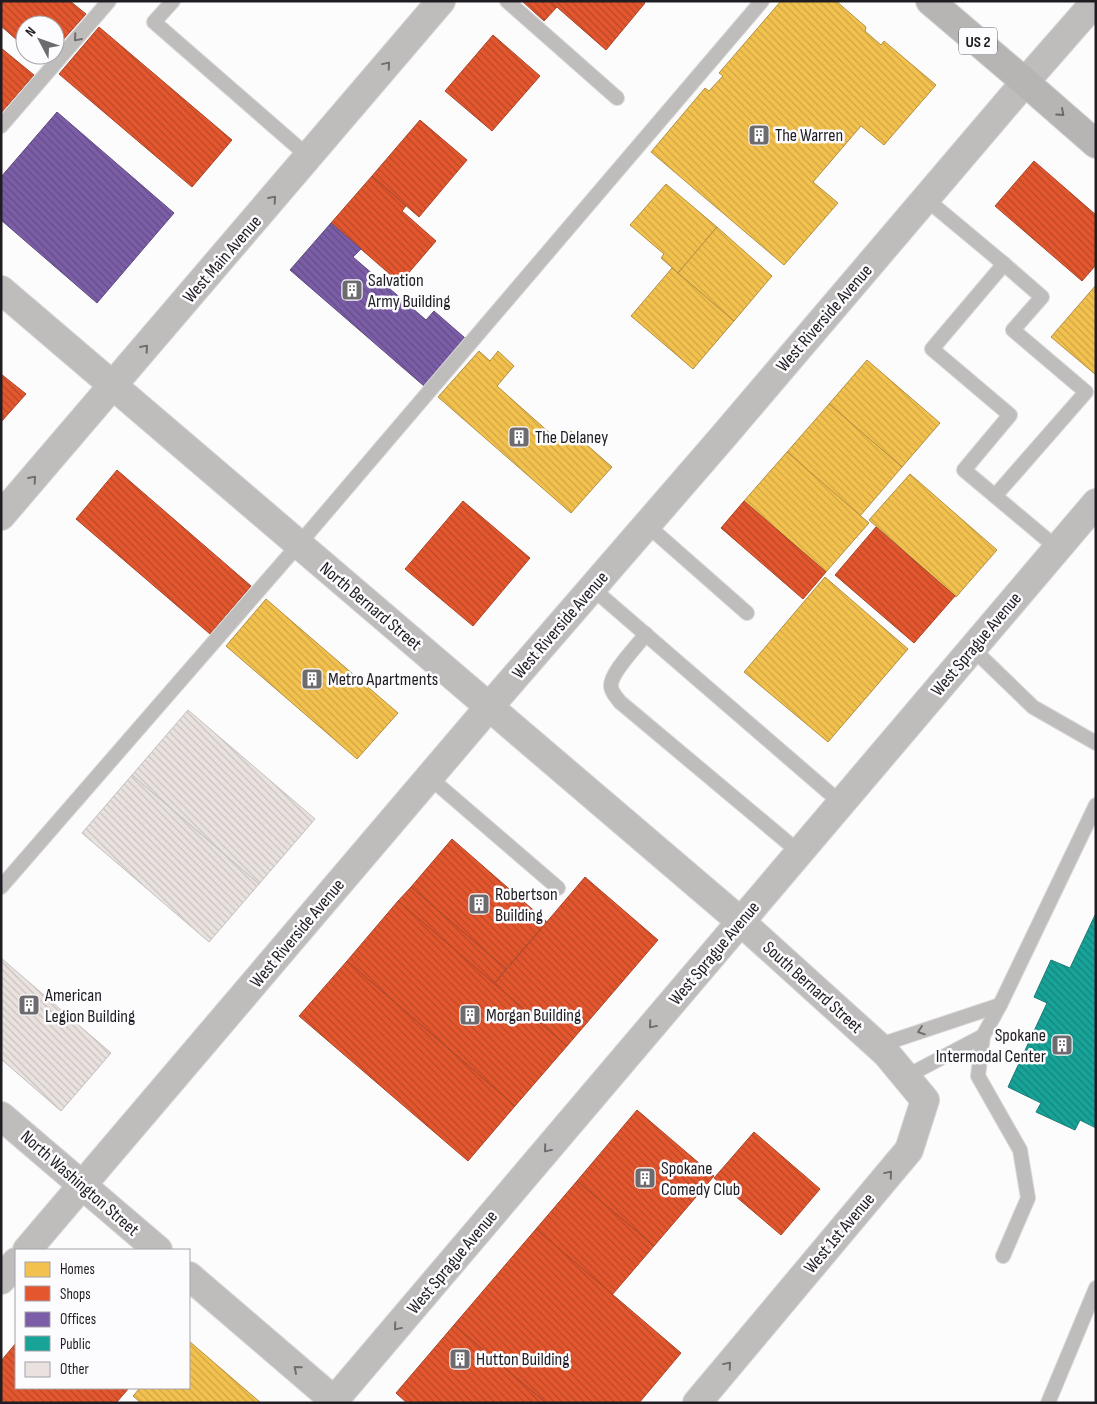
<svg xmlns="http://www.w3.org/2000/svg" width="1097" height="1404" viewBox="0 0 1097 1404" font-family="'Sofia Sans Condensed',sans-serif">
  <defs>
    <pattern id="homes-back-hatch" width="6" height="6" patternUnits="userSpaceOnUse" patternTransform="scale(1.25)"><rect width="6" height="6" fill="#f2c14e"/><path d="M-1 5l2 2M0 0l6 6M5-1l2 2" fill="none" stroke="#cfa544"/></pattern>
    <pattern id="shops-back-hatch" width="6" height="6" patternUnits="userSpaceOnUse" patternTransform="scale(1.25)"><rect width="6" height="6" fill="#e4572e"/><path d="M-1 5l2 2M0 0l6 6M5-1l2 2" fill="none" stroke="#b84727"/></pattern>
    <pattern id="offices-back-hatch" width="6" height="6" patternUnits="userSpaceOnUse" patternTransform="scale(1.25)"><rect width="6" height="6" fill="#7b5ea7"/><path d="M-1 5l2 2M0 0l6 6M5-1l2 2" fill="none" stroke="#644d88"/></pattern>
    <pattern id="public-back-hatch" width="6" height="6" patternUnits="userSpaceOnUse" patternTransform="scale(1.25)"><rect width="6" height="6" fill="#17a398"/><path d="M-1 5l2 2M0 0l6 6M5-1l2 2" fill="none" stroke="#14847c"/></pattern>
    <pattern id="building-back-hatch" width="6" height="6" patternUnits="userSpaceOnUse" patternTransform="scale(1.25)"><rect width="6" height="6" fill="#e9e2df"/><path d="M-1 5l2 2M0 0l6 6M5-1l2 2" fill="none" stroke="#c8c1bf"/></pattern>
  </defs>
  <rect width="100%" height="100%" fill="#fcfcfd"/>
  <!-- homes -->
  <g fill="url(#homes-back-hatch)" stroke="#b39041">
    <polygon points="781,1 836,1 866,27 865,31 881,45 884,41 936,85 884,145 861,126 813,182 838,203 784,265 651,152 705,88 709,91 723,76 719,73"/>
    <polygon points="666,184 717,227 678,273 661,258 664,254 630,225"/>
    <polygon points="717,227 772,276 734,321 678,273"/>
    <polygon points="672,268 734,321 693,369 631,316"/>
    <polygon points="1096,285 1096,375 1051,337"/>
    <polygon points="479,351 490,361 498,351 514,366 497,386 561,443 571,431 612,467 571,513 438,397"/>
    <polygon points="867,360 940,423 902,467 829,404"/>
    <polygon points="829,404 902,467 860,516 787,452"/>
    <polygon points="787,452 869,523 826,572 744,501"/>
    <polygon points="910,474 997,550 956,597 869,520"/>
    <polygon points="825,577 908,649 828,742 744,672"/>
    <polygon points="266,599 398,713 357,759 226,646"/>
    <polygon points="189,1341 261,1403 141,1403 133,1396 140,1388 189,1388"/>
  </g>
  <!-- shops -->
  <g fill="url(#shops-back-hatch)" stroke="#a9462a">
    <polygon points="1,1 70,1 86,14 55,49 55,25 25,25 25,47 1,26"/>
    <polygon points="522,1 550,1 557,7 544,21"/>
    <polygon points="550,1 643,1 645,3 606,50"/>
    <polygon points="99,27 232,140 192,187 59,74"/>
    <polygon points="493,35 540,76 492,131 445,91"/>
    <polygon points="1,48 34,75 1,113"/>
    <polygon points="420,120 467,160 419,217 372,176"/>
    <polygon points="1034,161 1096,215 1096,265 1082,281 995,206"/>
    <polygon points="372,176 406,206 402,211 436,241 400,283 331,223"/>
    <polygon points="1,374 26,394 1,422"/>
    <polygon points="117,470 251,586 210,634 76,519"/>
    <polygon points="463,501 530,558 473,626 405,569"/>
    <polygon points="744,501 826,572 803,599 721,528"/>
    <polygon points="876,527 955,596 914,643 835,575"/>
    <polygon points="452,839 547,922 506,969 411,887"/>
    <polygon points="585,877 658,940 567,1046 494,984"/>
    <polygon points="411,887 506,969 494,984 398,901"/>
    <polygon points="398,901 567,1046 515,1106 347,961"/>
    <polygon points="347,961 515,1106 468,1161 299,1016"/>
    <polygon points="637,1110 714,1176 654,1246 577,1181"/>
    <polygon points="754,1132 820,1189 781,1235 714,1178"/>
    <polygon points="577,1181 654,1246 612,1295 536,1229"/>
    <polygon points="536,1229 681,1353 639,1403 546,1403 454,1325"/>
    <polygon points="454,1325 546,1403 407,1403 396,1393"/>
    <polygon points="16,1343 16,1388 129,1388 116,1403 1,1403 1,1361"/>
  </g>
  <!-- offices -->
  <g fill="url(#offices-back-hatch)" stroke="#604a7f">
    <polygon points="57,112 174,213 97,303 1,220 1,177"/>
    <polygon points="331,223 361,249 353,257 426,320 434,311 465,338 424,386 290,270"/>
  </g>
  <!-- public -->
  <polygon fill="url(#public-back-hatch)" stroke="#1a7b75" points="1096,913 1096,1128 1080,1120 1075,1130 1036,1112 1041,1103 1008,1087 1047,1003 1034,997 1051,960 1070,968"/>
  <!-- building -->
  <g fill="url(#building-back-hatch)" stroke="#c2c0be">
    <polygon points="188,710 315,819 259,884 132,775"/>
    <polygon points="132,775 259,884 209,942 82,833"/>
    <polygon points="1,958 111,1053 61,1111 1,1059"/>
  </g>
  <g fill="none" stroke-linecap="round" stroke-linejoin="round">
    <!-- lane casing -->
    <g stroke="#d9d8da" stroke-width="16">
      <g id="lane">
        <polyline points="173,1 154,22 309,157"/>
        <polyline points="507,1 617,98"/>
        <polyline points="1,126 109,1"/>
        <polyline points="926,199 1004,264 932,349 1010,415 964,470 1057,548"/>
        <polyline points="995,496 1086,392 1013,330 1042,297 1004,264"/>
        <polyline points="647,525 747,613"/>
        <polyline points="592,588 841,803"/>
        <path d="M646,634c-8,11 -36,39 -35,52 0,6 6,12 9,16l179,150"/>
        <polyline points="972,648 1033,707 1096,743"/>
        <polyline points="429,777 558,888"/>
        <polyline points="1,887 299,544 762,1"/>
        <polyline points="877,1046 1000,1005"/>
        <polyline points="905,1077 983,1036"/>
        <polyline points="1003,1256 1028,1198 1020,1150 978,1076 983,1036 1000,1005 1096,805"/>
        <polyline points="1048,1403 1096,1288"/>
      </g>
    </g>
    <!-- secondary casing -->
    <g stroke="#d9d8da" stroke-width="30">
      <g id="secondary">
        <polyline points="1,290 740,921 886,1053 925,1100 909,1150 697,1403"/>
        <polyline points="1,516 441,1"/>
        <polyline points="1,1116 158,1250"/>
        <polyline points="27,1250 489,707 722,438 1025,82 1096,1"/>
        <polyline points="189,1276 337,1403"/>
        <polyline points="1,1280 16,1262"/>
        <polyline points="332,1403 1096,503"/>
      </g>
    </g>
    <!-- primary casing -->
    <g stroke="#d9d8da" stroke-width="30">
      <polyline id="primary" points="930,1 1025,82 1096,144"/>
    </g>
    <!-- lane -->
    <use href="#lane" stroke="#bfbdbc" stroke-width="14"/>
    <!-- secondary -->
    <use href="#secondary" stroke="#bfbcbc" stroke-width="28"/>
    <!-- primary -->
    <use href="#primary" stroke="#b6b5b4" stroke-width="28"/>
  </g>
  <!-- one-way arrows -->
  <defs><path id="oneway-chevron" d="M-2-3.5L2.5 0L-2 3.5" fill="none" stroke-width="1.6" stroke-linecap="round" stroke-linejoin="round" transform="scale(1.25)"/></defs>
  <g stroke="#706d6f">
    <use href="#oneway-chevron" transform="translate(77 38) rotate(131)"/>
    <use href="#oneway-chevron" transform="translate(921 1031) rotate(161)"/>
  </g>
  <g stroke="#706c6f">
    <use href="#oneway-chevron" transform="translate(387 65) rotate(-50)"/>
    <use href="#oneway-chevron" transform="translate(273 199) rotate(-49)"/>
    <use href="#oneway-chevron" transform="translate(145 348) rotate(-49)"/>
    <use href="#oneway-chevron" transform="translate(33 479) rotate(-49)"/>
    <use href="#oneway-chevron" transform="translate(652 1025) rotate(130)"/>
    <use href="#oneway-chevron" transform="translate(547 1149) rotate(130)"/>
    <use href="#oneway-chevron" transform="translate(889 1174) rotate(-50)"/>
    <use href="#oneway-chevron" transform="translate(397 1327) rotate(130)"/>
    <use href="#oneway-chevron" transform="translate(728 1365) rotate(-50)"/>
    <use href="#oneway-chevron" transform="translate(297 1369) rotate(-139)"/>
  </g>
  <use stroke="#6b696b" href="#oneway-chevron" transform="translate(1061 113) rotate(42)"/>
  <!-- icons -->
  <defs>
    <g id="building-square" transform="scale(1.125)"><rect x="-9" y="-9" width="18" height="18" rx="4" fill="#6d6b6f" stroke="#fcfbfe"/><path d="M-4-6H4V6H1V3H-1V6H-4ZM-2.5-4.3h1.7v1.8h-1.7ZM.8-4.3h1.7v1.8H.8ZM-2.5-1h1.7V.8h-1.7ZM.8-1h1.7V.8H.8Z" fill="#fff"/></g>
  </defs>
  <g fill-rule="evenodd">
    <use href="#building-square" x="759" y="135"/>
    <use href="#building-square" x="352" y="290"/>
    <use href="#building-square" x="519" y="437"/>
    <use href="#building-square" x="312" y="679"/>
    <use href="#building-square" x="479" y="904"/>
    <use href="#building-square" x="29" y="1005"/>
    <use href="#building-square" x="470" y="1015"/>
    <use href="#building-square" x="1062" y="1045"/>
    <use href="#building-square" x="645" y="1178"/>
    <use href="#building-square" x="460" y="1359"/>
  </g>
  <g text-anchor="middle" stroke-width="5" stroke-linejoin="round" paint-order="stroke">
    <!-- shield labels -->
    <rect fill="#fcfbfe" stroke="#626064" stroke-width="1" x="959" y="27.5" width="38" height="27" rx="4"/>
    <g font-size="16" font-weight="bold" fill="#201d22">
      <text x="978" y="47">US 2</text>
    </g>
    <!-- poi labels -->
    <g font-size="18" fill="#201d22" stroke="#fcfbfe" text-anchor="start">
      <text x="775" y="141">The Warren</text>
      <text x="368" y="286">Salvation<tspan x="368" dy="21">Army Building</tspan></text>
      <text x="535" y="443">The Delaney</text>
      <text x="328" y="685">Metro Apartments</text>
      <text x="495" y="900">Robertson<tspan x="495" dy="21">Building</tspan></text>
      <text x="45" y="1001">American<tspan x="45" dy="21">Legion Building</tspan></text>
      <text x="486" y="1021">Morgan Building</text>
      <text x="1046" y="1041" text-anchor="end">Spokane<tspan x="1046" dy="21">Intermodal Center</tspan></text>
      <text x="661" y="1174">Spokane<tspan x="661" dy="21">Comedy Club</tspan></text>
      <text x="476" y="1365">Hutton Building</text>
    </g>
    <!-- street labels -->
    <g font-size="18" fill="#201d22" stroke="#fcfbfe">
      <text transform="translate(222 259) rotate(-49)" y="6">West Main Avenue</text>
      <text transform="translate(824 318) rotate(-49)" y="6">West Riverside Avenue</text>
      <text transform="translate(371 606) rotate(40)" y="6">North Bernard Street</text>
      <text transform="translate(560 625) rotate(-49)" y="6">West Riverside Avenue</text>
      <text transform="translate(976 644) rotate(-50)" y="6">West Sprague Avenue</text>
      <text transform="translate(297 933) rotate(-50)" y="6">West Riverside Avenue</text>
      <text transform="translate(714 953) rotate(-50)" y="6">West Sprague Avenue</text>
      <text transform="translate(813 987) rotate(42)" y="6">South Bernard Street</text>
      <text transform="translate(80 1183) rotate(41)" y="6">North Washington Street</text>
      <text transform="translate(839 1233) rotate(-50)" y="6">West 1st Avenue</text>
      <text transform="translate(452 1262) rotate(-50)" y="6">West Sprague Avenue</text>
    </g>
  </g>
  <!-- border -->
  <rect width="1097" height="1404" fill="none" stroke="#201d22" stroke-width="5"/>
  <!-- legend -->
  <rect x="15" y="1249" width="175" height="140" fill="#fcfbfe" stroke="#a4a2a6"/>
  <rect x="25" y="1262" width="25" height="15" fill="#f2c14e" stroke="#a4a2a6"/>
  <text x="60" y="1274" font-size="15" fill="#201d22">Homes</text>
  <rect x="25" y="1286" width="25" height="15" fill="#e4572e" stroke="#a4a2a6"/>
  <text x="60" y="1299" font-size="15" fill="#201d22">Shops</text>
  <rect x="25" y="1312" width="25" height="15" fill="#7b5ea7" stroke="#a4a2a6"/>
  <text x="60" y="1324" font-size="15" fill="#201d22">Offices</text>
  <rect x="25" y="1336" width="25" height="15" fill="#17a398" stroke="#a4a2a6"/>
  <text x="60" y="1349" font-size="15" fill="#201d22">Public</text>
  <rect x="25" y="1362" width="25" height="15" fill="#e9e2df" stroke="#a4a2a6"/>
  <text x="60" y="1374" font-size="15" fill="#201d22">Other</text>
  <!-- north arrow -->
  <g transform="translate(40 40) rotate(311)"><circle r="24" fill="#fcfbfe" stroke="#a4a2a6"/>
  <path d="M0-4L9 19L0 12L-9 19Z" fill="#6d6b6f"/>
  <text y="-8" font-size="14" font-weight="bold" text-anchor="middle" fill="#201d22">N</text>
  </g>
</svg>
